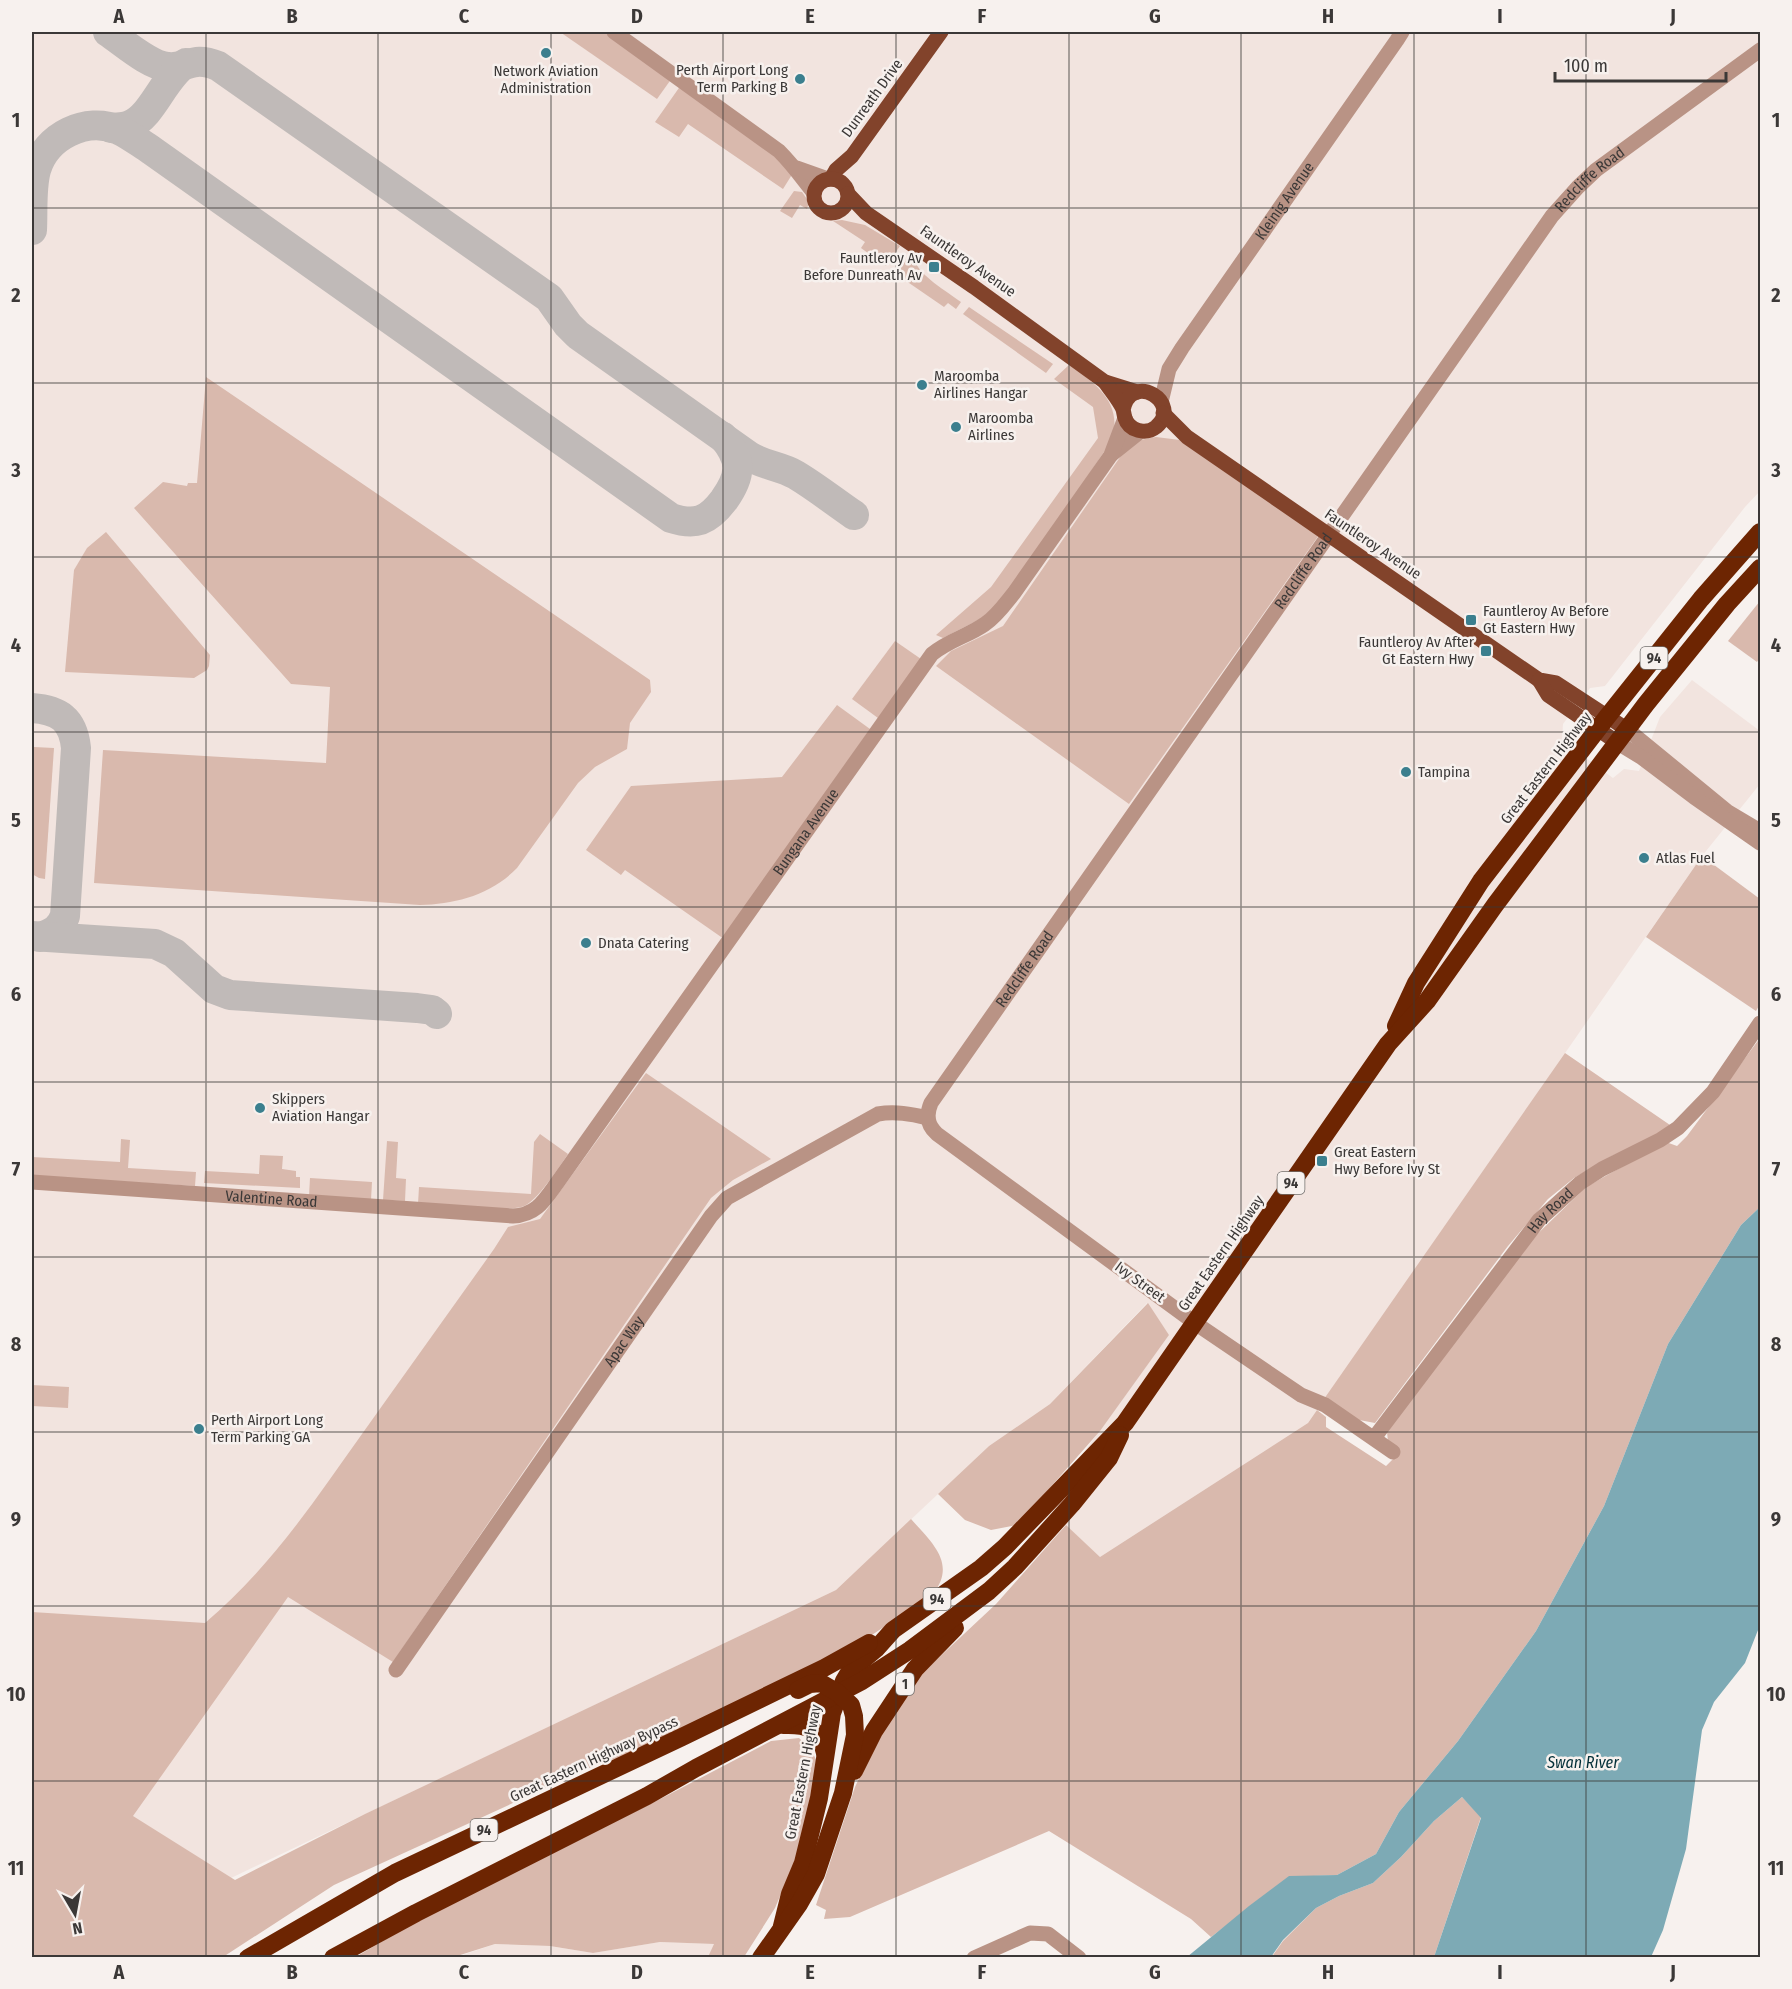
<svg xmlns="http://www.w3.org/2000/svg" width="1792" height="1989" viewBox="0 0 1792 1989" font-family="'Fira Sans Condensed',sans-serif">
  <rect width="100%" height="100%" fill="#f7f1ee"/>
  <!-- built -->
  <g fill="#f2e4df">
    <polygon points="32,32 1760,32 1760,491 1745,507 1605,686 1590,688 1563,724 1562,740 1613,778 1624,769 1639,771 1660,717 1692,680 1760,731 1760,784 1702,856 1308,1423 1100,1557 1045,1506 1169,1335 1147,1303 1050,1404 989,1446 836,1590 231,1878 154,1957 32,1958"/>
    <polygon points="660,1942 715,1944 708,1957 454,1958 495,1944 550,1946 593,1953"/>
  </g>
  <!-- green -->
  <g fill="#d9b9ad">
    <polygon points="560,32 606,32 672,78 657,99"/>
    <polygon points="681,85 787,163 793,173 783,189 688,124 679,137 655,122"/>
    <polygon points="794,191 802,192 809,202 807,209 800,205 792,218 780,211"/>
    <polygon points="842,220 865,225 900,246 886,266 861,248 865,242 833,221"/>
    <path d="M910,255l5,5c2,14 34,33 46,42l-5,7 -8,-6 -4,4 -48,-33z"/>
    <polygon points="969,307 1053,364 1046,373 963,314"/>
    <path d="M1070,364c26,21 53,38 42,76l-103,153 -27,25 -39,20 -7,-3 55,-48 107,-149 -5,-31 -39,-28z"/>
    <path d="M206,377l444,303 1,12 -21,31 -3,26 -32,18 -17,16 -61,85c-26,27 -62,36 -97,37l-326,-22 9,-133 223,13 4,-76 -39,-3 -157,-176 29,-26 24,4 1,-3h9z"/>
    <polygon points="1156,437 1180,440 1319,535 1129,804 936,666 951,651 1003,626 1125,450 1140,440"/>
    <polygon points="106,532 210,655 209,666 207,670 194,678 65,672 74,570 87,548"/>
    <polygon points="1760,601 1760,657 1757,662 1728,641"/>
    <polygon points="895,641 921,659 878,718 852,699"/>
    <polygon points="837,705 870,729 724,939 625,870 621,875 586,850 631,786 782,777"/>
    <polygon points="34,747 54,748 45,879 39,878 32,874 32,755"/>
    <polygon points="1702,856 1760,899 1760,1004 1756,1011 1646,937"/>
    <polygon points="1760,1038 1760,1207 1741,1225 1668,1344 1604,1506 1536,1631 1458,1741 1399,1812 1376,1854 1337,1875 1289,1877 1211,1937 1191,1919 1049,1831 850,1917 824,1919 826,1910 816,1905 855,1787 882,1729 918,1677 996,1604 1066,1525 1100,1557 1308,1423 1317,1410 1326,1417 1326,1427 1386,1466 1400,1452 1388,1442 1387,1432 1526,1245 1586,1187 1666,1142 1677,1146 1687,1136"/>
    <polygon points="1565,1053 1670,1125 1655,1137 1612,1156 1574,1178 1548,1199 1508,1246 1375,1423 1354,1419 1324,1399"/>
    <path d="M646,1073l125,86 -38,21 -22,18 -318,464 -105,-65 -155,219 102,64 130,-66 471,-224 75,-71c21,24 46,44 22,75l-76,51 -237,114 -13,1 -273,125 -111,72h-191v-345l173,11c65,-55 108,-120 157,-189 44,-62 88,-123 132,-185l14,-22 32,-8z"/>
    <path d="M540,1134l28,20c-9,13 -29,44 -42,51 -14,9 -87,0 -108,-1l1,-17 112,7 3,-52z"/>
    <polygon points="121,1139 130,1140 128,1168 196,1172 195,1186 32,1176 32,1157 120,1162"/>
    <polygon points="387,1141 398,1142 396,1178 406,1179 405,1201 383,1200"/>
    <polygon points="260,1155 283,1156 282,1169 296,1171 296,1177 300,1177 300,1188 204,1183 205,1171 259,1174"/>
    <polygon points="310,1178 372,1182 371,1200 309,1196"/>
    <polygon points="1148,1303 1169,1335 1100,1431 1017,1525 991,1530 965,1520 938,1494 989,1446 1050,1404"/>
    <polygon points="32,1385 69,1387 68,1408 32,1406"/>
    <polygon points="799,1738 811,1749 818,1764 800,1849 775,1908 744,1957 708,1957 714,1944 660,1942 593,1953 550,1946 495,1944 454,1957 354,1958 420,1919 668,1795 771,1741"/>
    <polygon points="1462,1797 1481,1817 1434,1957 1271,1958 1283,1941 1316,1908 1339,1896 1373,1883 1401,1857 1434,1821"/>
  </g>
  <!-- water -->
  <polygon fill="#7daab5" points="1760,1207 1760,1625 1745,1663 1714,1702 1702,1730 1686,1849 1663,1930 1651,1957 1434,1957 1481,1818 1462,1797 1434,1821 1401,1857 1373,1883 1339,1896 1316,1908 1283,1940 1271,1957 1187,1957 1249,1906 1289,1876 1337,1875 1376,1854 1399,1812 1458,1741 1536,1631 1604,1506 1668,1344 1741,1225"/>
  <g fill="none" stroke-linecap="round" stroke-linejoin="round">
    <!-- taxiway -->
    <g stroke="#c0bab8" stroke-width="30">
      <path d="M108,32c15,10 42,34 60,35 21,2 23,-12 50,-1l331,232 19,27 10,10 171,121c16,10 32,10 47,19 20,12 39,27 58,40"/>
      <path d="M111,128c6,-1 13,0 19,-3 23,-9 33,-47 56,-62"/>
      <path d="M32,230c1,-19 -1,-42 4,-60 10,-34 50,-54 83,-40 11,5 21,13 32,20l520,368c25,8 37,3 53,-18 17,-24 19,-39 -1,-63"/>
      <path d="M32,708c27,2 41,11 44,40l-11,168c-5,13 -12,17 -25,21"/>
      <polyline points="32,936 155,944 174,953 214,989 230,995 417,1008 432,1010 437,1014"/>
    </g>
    <!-- minor -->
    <g stroke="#b99385" stroke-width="15">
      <path d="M614,32l165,119c14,14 23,27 35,42"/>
      <polyline points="797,168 828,179"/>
      <path id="s1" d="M1161,402l8,-33 13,-21 215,-308 5,-8"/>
      <polyline points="1111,455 1141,431"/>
      <polyline points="1628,730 1728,812 1760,831"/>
      <polyline points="1618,743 1641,757 1694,797 1760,843"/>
      <path id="s2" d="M32,1182l481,34c23,-1 31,-15 44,-33l375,-529c17,-14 36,-18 53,-30 12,-8 20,-20 29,-31l97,-138 14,-37"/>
      <path id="s3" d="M1374,1438l165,-218 41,-37 22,-14 58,-29 18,-12 35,-36 47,-69"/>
      <path id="s4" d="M1393,1452l-68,-47 -24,-10 -106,-72 -258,-189c-10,-9 -11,-19 -6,-31l621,-887 26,-29 18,-17 164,-120"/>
      <path id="s5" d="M396,1670l315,-454 16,-18 151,-84c17,-3 33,0 50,4"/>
      <polyline points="974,1958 1030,1933 1048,1934 1079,1958"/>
    </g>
    <!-- major -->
    <g stroke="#82432b" stroke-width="15">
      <polyline points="831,179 836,170 852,156 941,32"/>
      <circle cx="831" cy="196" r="17"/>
      <polyline points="848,194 866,213 974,287 1105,382 1137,392"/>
      <path d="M1105,382c6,9 14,18 18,27 1,4 1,6 2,9 4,13 21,17 31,9 28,-24 -25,-57 -33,-17"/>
      <polyline points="1163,413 1187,437 1539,680 1556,683 1628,730"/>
      <polyline points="1539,680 1548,695 1618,743"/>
    </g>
    <!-- highway -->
    <g stroke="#6d2502" stroke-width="18">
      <polyline points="1396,1026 1416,983 1481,881 1607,717 1701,599 1760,532"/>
      <path d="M783,1725c25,-1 36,3 42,28"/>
      <polyline points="854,1771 874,1731 915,1669 955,1628"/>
      <polyline points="782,1926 790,1894 803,1863 819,1798 832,1713 844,1681 850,1671 876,1649 893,1630 981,1568 1005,1547 1125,1423 1388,1044 1427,1001 1495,905 1646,704 1727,604 1760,568"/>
      <polyline points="248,1958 395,1873 682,1737 824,1668 869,1643"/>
      <polyline points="333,1958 416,1913 647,1796 696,1768 862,1681 910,1650 989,1591 1015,1567 1072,1504 1109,1458 1120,1435"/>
      <polyline points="761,1958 799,1904 816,1874 843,1793 855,1735 854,1716 851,1705 838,1693 821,1683 810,1684 798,1690"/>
    </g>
  </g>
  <!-- grid -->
  <path fill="none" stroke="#3b3837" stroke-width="1.5" stroke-opacity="0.55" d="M206,32v1926M378,32v1926M551,32v1926M723,32v1926M896,32v1926M1069,32v1926M1241,32v1926M1414,32v1926M1586,32v1926M32,208h1728M32,383h1728M32,557h1728M32,732h1728M32,907h1728M32,1082h1728M32,1257h1728M32,1432h1728M32,1606h1728M32,1781h1728"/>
  <!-- markers -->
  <g fill="#3b7f8e" stroke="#f7f1ee" stroke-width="2">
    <circle cx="546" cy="53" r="6"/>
    <circle cx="800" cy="79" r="6"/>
    <rect x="928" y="261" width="12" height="12" rx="3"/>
    <circle cx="922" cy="385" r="6"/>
    <circle cx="956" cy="427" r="6"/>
    <rect x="1465" y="614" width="12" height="12" rx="3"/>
    <rect x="1480" y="645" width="12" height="12" rx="3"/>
    <circle cx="1406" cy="772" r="6"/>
    <circle cx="1644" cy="858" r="6"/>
    <circle cx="586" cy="943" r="6"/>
    <circle cx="260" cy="1108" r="6"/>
    <rect x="1316" y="1155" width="12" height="12" rx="3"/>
    <circle cx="199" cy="1429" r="6"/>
  </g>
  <g text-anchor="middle" stroke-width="5" stroke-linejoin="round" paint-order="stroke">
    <!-- shield labels -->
    <g fill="#f7f1ee" stroke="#73706e" stroke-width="1.5">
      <rect x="1640.5" y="647" width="27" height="22" rx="4.5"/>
      <rect x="1277.5" y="1172" width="27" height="22" rx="4.5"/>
      <rect x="923.5" y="1588" width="27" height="22" rx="4.5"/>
      <rect x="896" y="1673" width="18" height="22" rx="4.5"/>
      <rect x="470.5" y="1819" width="27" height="22" rx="4.5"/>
    </g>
    <g font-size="14" font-weight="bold" fill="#3b3837">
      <text x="1654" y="663">94</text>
      <text x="1291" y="1188">94</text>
      <text x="937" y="1604">94</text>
      <text x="905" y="1689">1</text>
      <text x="484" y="1835">94</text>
    </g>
    <!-- poi labels -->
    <g font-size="15" fill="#3b3837" stroke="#f7f1ee" text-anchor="start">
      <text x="788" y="75" text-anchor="end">Perth Airport Long<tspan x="788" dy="17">Term Parking B</tspan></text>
      <text x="546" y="76" text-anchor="middle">Network Aviation<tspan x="546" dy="17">Administration</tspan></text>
      <text x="922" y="263" text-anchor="end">Fauntleroy Av<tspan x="922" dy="17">Before Dunreath Av</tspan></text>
      <text x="934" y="381">Maroomba<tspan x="934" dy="17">Airlines Hangar</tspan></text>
      <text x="968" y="423">Maroomba<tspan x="968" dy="17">Airlines</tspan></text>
      <text x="1483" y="616">Fauntleroy Av Before<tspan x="1483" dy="17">Gt Eastern Hwy</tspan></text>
      <text x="1474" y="647" text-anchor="end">Fauntleroy Av After<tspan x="1474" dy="17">Gt Eastern Hwy</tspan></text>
      <text x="1418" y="777">Tampina</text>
      <text x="1656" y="863">Atlas Fuel</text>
      <text x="598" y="948">Dnata Catering</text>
      <text x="272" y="1104">Skippers<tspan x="272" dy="17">Aviation Hangar</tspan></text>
      <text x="1334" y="1157">Great Eastern<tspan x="1334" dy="17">Hwy Before Ivy St</tspan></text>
      <text x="211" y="1425">Perth Airport Long<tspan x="211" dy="17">Term Parking GA</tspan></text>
    </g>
    <!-- street labels -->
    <g font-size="15" fill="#3b3837" stroke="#f7f1ee">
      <text transform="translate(872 98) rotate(-54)" y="5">Dunreath Drive</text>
      <text dy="5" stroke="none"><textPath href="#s4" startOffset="1726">Redcliffe Road</textPath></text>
      <text dy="5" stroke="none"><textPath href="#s1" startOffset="238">Kleinig Avenue</textPath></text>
      <text transform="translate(968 261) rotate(35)" y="5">Fauntleroy Avenue</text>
      <text transform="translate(1373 544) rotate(34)" y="5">Fauntleroy Avenue</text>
      <text dy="5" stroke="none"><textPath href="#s4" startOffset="1240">Redcliffe Road</textPath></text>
      <text transform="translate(1546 768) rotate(-52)" y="5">Great Eastern Highway</text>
      <text dy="5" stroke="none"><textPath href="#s2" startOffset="970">Bungana Avenue</textPath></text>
      <text dy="5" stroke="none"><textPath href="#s4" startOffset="754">Redcliffe Road</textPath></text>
      <text dy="5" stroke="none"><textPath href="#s2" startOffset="240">Valentine Road</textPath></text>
      <text dy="5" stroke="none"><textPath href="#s3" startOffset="288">Hay Road</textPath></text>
      <text transform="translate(1221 1253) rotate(-55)" y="5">Great Eastern Highway</text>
      <text transform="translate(1140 1282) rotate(36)" y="5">Ivy Street</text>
      <text dy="5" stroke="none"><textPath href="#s5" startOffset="400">Apac Way</textPath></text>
      <text transform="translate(594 1759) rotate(-25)" y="5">Great Eastern Highway Bypass</text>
      <text transform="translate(803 1772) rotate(-79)" y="5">Great Eastern Highway</text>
    </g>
    <!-- water labels -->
    <g font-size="16" font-style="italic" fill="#022f38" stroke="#f7f1ee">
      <text x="1583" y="1768">Swan River</text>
    </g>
  </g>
  <!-- border -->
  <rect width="1792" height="1989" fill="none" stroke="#f7f1ee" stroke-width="66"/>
  <!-- north arrow -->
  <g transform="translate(75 1914) rotate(170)" stroke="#f7f1ee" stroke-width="4.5" paint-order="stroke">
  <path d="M0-4.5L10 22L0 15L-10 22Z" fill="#3b3837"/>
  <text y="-9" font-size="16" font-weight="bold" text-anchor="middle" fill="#3b3837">N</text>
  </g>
  <!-- scale -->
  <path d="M1555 72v9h171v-9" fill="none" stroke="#3b3837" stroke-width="3"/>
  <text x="1564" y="72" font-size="18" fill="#3b3837" stroke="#f7f1ee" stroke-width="4.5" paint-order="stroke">100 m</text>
  <rect x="33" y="33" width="1726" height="1923" fill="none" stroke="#3b3837" stroke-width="2"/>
  <g font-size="20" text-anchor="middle" font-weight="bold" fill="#3b3837">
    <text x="119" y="23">A</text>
    <text x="292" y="23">B</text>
    <text x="464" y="23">C</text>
    <text x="637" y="23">D</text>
    <text x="810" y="23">E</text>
    <text x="982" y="23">F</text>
    <text x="1155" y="23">G</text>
    <text x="1328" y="23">H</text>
    <text x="1500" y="23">I</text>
    <text x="1673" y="23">J</text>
    <text x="16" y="127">1</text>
    <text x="1776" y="127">1</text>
    <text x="16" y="302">2</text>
    <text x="1776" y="302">2</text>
    <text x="16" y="477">3</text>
    <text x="1776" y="477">3</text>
    <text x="16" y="652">4</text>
    <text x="1776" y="652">4</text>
    <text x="16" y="827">5</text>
    <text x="1776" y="827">5</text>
    <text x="16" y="1001">6</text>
    <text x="1776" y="1001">6</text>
    <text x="16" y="1176">7</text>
    <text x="1776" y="1176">7</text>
    <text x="16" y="1351">8</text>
    <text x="1776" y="1351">8</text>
    <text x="16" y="1526">9</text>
    <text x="1776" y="1526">9</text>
    <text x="16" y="1701">10</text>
    <text x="1776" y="1701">10</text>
    <text x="16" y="1875">11</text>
    <text x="1776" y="1875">11</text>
    <text x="119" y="1979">A</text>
    <text x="292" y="1979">B</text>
    <text x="464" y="1979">C</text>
    <text x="637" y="1979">D</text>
    <text x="810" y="1979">E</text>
    <text x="982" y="1979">F</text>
    <text x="1155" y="1979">G</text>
    <text x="1328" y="1979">H</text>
    <text x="1500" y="1979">I</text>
    <text x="1673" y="1979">J</text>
  </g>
</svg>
